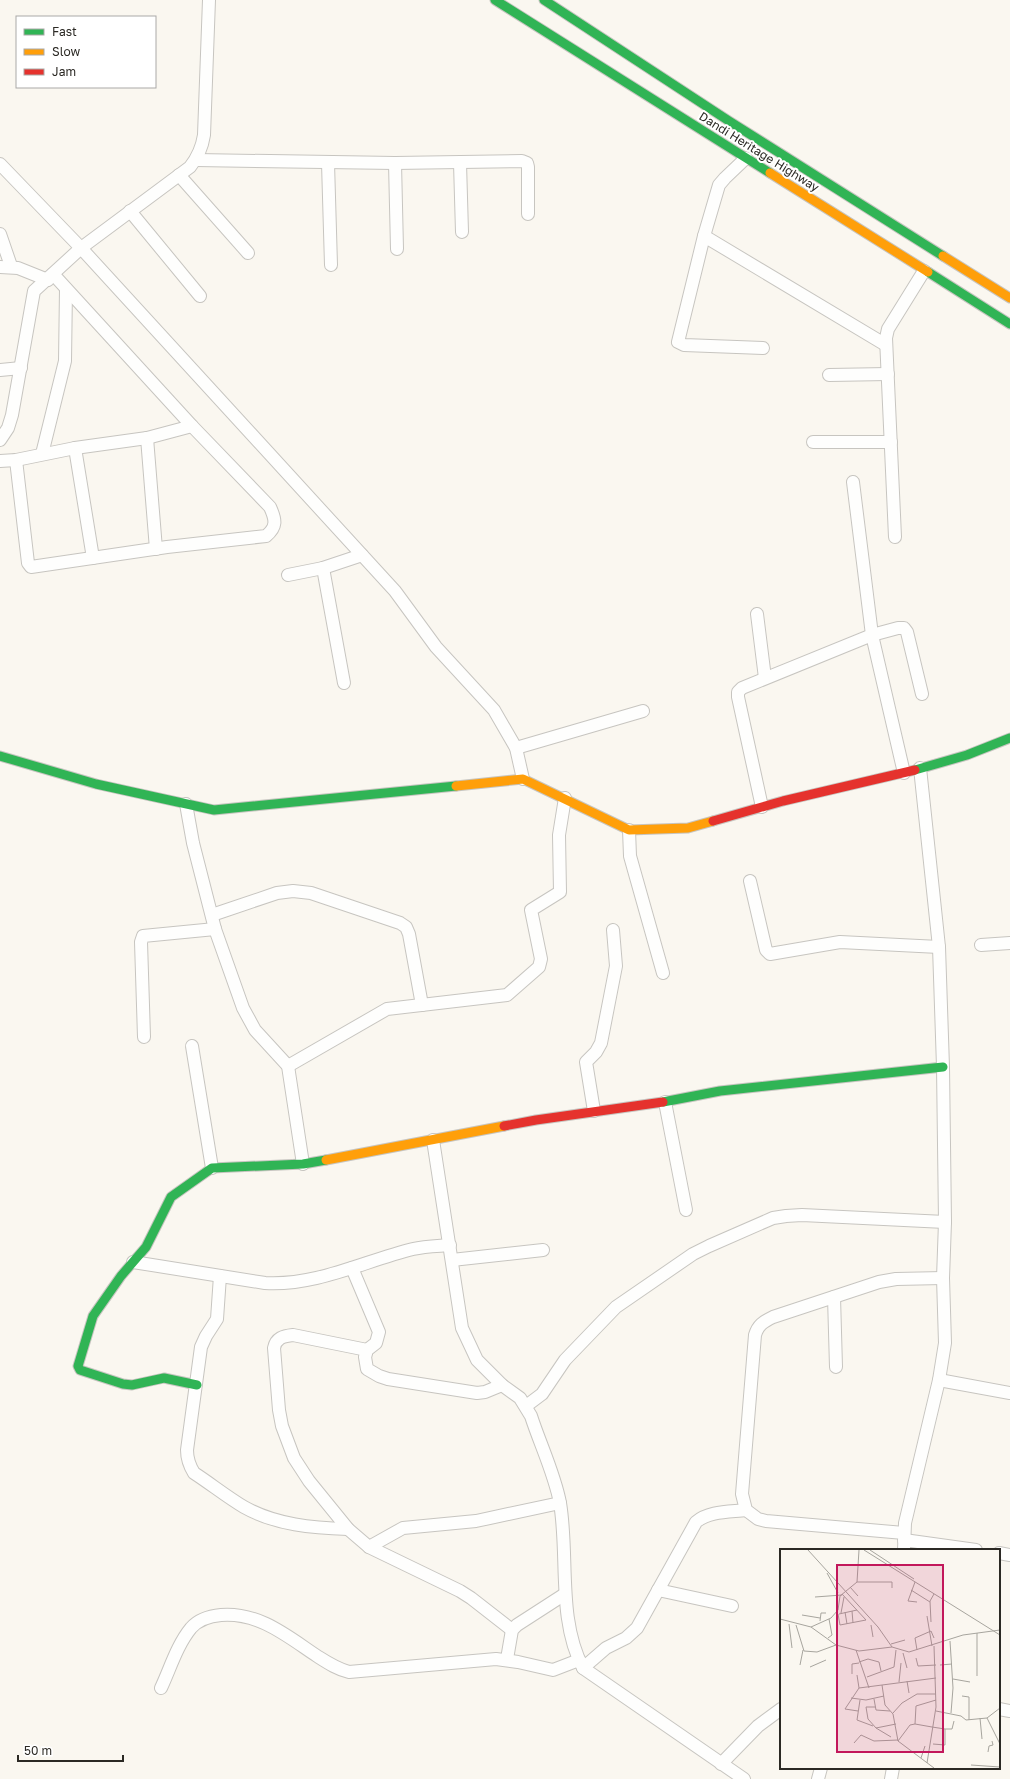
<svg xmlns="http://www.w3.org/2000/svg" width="1010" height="1779" viewBox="0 0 1010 1779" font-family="'Golos Text',sans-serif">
  <rect width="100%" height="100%" fill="#faf7f0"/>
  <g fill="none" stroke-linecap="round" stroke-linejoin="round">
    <!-- street casing -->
    <g stroke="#c7c5c0" stroke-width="14">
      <g id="street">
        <polyline points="746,158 725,178 719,185 704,236 678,342 684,345 763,348"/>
        <polyline points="196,160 395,163 522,161 527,163 528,167 528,214"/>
        <polyline points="328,163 331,265"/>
        <polyline points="395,163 397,249"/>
        <polyline points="460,163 462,232"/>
        <polyline points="0,164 81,248 395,591 436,647 494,710 516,748 523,779"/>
        <polyline points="179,175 248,253"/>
        <polyline points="130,211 200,296"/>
        <polyline points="0,234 11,266"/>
        <polyline points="704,236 886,345"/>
        <polyline points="0,267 18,268 48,280"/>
        <polyline points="0,370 21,368"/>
        <polyline points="829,375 888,374"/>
        <polyline points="147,438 156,549"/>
        <path d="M0,440l8,-12 4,-13 22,-124 47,-43 109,-81c8,-10 12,-19 14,-32l5,-135"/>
        <polyline points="813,442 891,442"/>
        <polyline points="75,448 93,558"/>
        <polyline points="42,454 65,361 66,289"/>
        <path d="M16,460l12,103 3,4 136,-20 99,-11c11,-9 10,-16 4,-29l-78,-81 -139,-152"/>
        <polyline points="0,461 16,460 75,448 147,438 192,426"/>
        <polyline points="853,482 872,635 904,773"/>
        <polyline points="895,537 886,338 888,329 924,271"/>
        <polyline points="323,568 344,683"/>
        <polyline points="288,575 323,568 362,555"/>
        <polyline points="757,614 765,678"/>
        <polyline points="516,748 643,711"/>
        <polyline points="186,804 193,843 215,929 243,1008 255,1030 288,1066 303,1164"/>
        <polyline points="762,807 738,697 738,692 742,688 872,635 898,628 904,628 907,632 922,694"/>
        <polyline points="629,830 630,856 663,973"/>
        <polyline points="750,881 766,950 770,954 840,942 939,947"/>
        <polyline points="212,915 277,893 293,891 311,893 400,923 406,927 409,934 422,1005"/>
        <polyline points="981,945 1010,943"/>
        <polyline points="144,1037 141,942 143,936 215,929"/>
        <polyline points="192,1046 212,1168"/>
        <polyline points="288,1066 387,1009 507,995 539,967 541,959 531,910 560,892 559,835 565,798"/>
        <polyline points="665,1102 686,1210"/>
        <polyline points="594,1111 586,1062 596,1052 601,1043 616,966 613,930"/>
        <path d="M433,1140l29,188 15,32 25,25 18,13 11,18c9,28 24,59 29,87 9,53 -3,116 23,165l161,111"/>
        <polyline points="452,1260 543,1250"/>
        <path d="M133,1262l132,21c52,3 99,-22 148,-34 12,-3 25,-3 37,-4"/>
        <polyline points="352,1268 379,1332 376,1343 367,1350 365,1357 367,1369 379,1376 388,1379 477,1393 485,1392 502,1385"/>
        <path d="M220,1276l-3,43 -11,17 -5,11 -14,103c0,9 2,15 7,23 17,11 33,24 50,34 32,18 69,21 104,22"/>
        <polyline points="834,1297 836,1367"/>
        <path d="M367,1350l-74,-15c-10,1 -17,3 -19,13l5,62 3,16 12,32 15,23 39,48 21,18 91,44 11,7 41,32"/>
        <polyline points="939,1380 1010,1393"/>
        <polyline points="526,1406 542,1394 565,1360 616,1307 693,1254 709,1246 773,1218 786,1216 802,1215 945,1222"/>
        <path d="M904,1533l-138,-12 -8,-2 -12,-9 -4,-16 13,-159c3,-10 8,-13 18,-18l106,-35 17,-3 47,-1"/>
        <polyline points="904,1540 976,1550"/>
        <polyline points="369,1547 403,1528 476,1521 560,1503"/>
        <polyline points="904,1550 905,1523 939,1380 945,1343 943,1278 945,1222 943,1067 939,947 920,768"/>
        <polyline points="999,1553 1010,1555"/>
        <polyline points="658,1590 732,1606"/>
        <polyline points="507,1659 512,1630 517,1625 565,1594"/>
        <path d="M583,1668l23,-20 20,-10 11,-10 59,-106c13,-11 33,-10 50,-12"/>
        <path d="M161,1688c9,-19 16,-43 30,-60 7,-8 19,-12 30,-13 38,-3 66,21 96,41 11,7 20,13 32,16l147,-13 22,3 35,8 26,-10"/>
        <polyline points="999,1709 1010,1711"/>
        <polyline points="721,1764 758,1726 781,1709"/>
        <polyline points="818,1779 821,1768"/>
        <polyline points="891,1779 893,1768"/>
      </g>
    </g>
    <!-- fast casing -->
    <g stroke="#c7c5c0" stroke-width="11">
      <g id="fast">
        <polyline points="495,0 770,173"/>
        <polyline points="544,0 729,121 943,256"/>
        <polyline points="928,272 1010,324"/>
        <polyline points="0,756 96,784 214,810 456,786"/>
        <polyline points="915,770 967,755 1010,738"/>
        <polyline points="663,1102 720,1091 943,1067"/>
        <polyline points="197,1385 164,1378 132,1385 123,1384 80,1370 78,1366 93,1316 121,1276 146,1247 171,1197 212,1168 303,1164 326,1160"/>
      </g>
    </g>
    <!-- slow casing -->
    <g stroke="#c7c5c0" stroke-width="11">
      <g id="slow">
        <polyline points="770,173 928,272"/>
        <polyline points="943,256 1010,298"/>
        <polyline points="456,786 523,779 629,830 688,828 713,821"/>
        <polyline points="326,1160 504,1126"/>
      </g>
    </g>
    <!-- jam casing -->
    <g stroke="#c7c5c0" stroke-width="11">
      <g id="jam">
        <polyline points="713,821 783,801 915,770"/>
        <polyline points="504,1126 536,1120 663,1102"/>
      </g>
    </g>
    <!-- street -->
    <use href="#street" stroke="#fefefd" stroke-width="12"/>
    <!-- fast -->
    <use href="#fast" stroke="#30b455" stroke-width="9"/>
    <!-- slow -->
    <use href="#slow" stroke="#ff9f0a" stroke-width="9"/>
    <!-- jam -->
    <use href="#jam" stroke="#e5322d" stroke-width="9"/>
  </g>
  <g text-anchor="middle" stroke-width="4" stroke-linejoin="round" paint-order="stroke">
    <!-- street labels -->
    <g font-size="12" fill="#2b2924" stroke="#fff">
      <text transform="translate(759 152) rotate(32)" y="4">Dandi Heritage Highway</text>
    </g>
  </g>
  <!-- overview -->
  <g transform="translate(780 1549)">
    <rect width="220" height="220" fill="#faf7f0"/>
    <path fill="none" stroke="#a7a59e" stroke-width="1" d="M28,1l70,77 14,20M84,1l136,85M90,1l44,29M47,24l11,20M77,33h35v6M135,33l-7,19 9,1M70,38l8,9M131,41l19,12M35,48l27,-2M72,62l1,12M65,63l2,12M61,64l3,-16M58,65l2,11 26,-5 -24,-26M59,65l18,-4M22,66l18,3M147,67l5,30M0,70l31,8 25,18 23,6 33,-4 17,5 54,-17 37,-5M40,72l1,-8h5M151,73l-1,-21 4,-7M9,75l3,24M16,76l8,26 13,1 19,-7M91,76l2,12M31,78l20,-9 7,-8 2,-14 17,-14 2,-32M48,89l4,-3 -3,-16M170,92l3,47 -2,25M111,95l14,-4M76,101l13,38M137,101l-2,-12 16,-7 3,7M123,104l4,15M136,109l2,8 18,-1M79,113l9,-3 11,3 2,9M20,116l3,-15M160,116l12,-1M30,118l16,-7M72,125v-10l7,-1M77,126l2,13M197,127v-43M87,128l27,-10 2,-17M173,130l17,3M127,132l2,12M119,133l2,-19M102,136l3,20 8,9 5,27 36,27M182,147l7,1v23M71,149l15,2 18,-4M94,150l2,11 14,1M80,151l-3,20 16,6M95,158h-9l2,12 8,9 15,9M78,162l-13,-2 14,-21 77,-10M156,162l25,5 5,4 21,-2 13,26M113,164l9,-10 15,-9h19M200,169l2,21M207,169l13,-10M152,178l-17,-3 1,-18 20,-6M152,178l13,2M96,179l20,-4M118,192l12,-16 5,-1M74,194l7,-8 13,6 24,-1M153,195l12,1v-16h7l2,-8M208,203l1,-6 4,-1 -1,-4M141,209l4,-12M147,214l9,-56 -2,-61M191,216l29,2"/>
    <path fill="#c2185b" fill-opacity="0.15" stroke="#c2185b" stroke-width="2" d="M57,16h106v187h-106z"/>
    <rect width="220" height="220" fill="none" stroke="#2b2924" stroke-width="2"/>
  </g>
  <!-- legend -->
  <rect x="16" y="16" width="140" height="72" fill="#ffffff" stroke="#aaa9a7"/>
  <rect x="24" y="29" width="20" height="6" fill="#30b455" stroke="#aaa9a7"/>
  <text x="52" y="36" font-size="12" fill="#2b2924">Fast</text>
  <rect x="24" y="49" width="20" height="6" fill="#ff9f0a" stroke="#aaa9a7"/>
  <text x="52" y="56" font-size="12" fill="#2b2924">Slow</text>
  <rect x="24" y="69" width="20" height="6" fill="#e5322d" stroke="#aaa9a7"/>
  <text x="52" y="76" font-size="12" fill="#2b2924">Jam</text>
  <!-- scale -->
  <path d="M18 1755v6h105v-6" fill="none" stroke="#2b2924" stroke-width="2"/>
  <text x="24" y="1755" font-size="12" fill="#2b2924" stroke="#ffffff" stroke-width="3" paint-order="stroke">50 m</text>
</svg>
